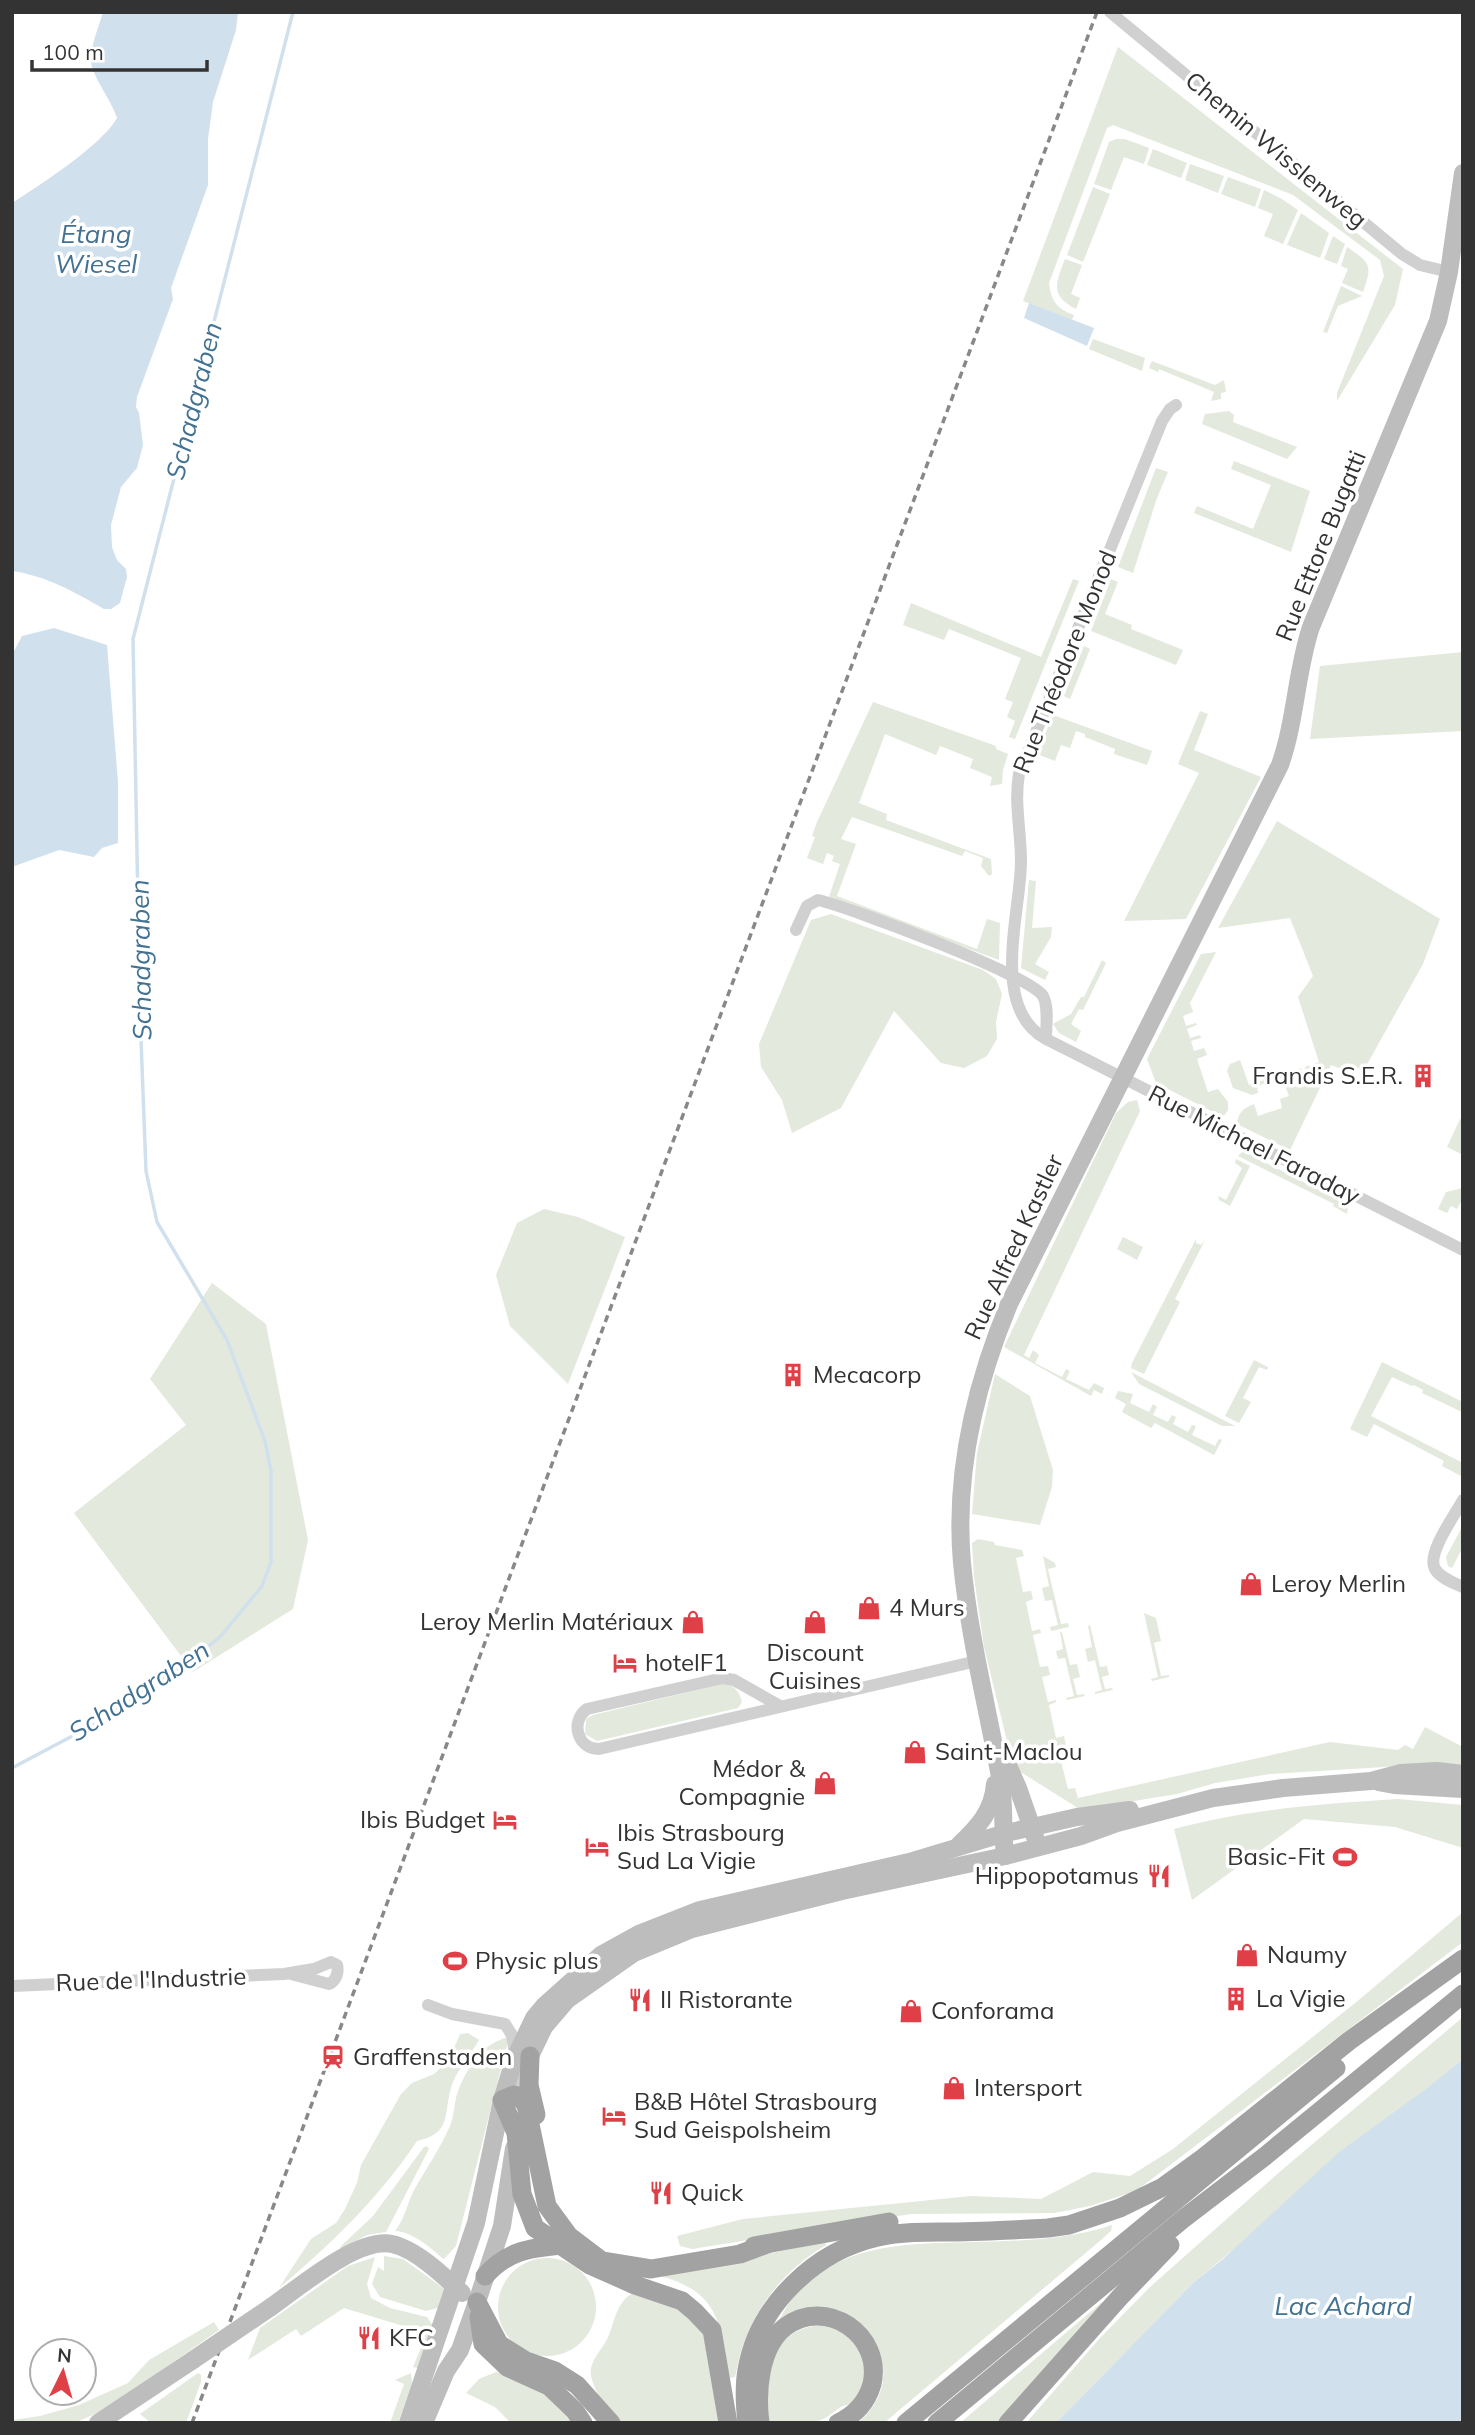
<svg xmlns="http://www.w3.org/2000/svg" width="1475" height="2435" viewBox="0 0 1475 2435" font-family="Mulish,sans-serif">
  <rect width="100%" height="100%" fill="#fff"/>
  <!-- green -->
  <g fill="#e3e9dc">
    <path d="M1118,47l285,222 -8,36 -58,96v-8l47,-117 -4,-16 -87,-65 -180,-70 -6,3 -58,155c2,18 8,26 25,32l-2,5 -49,-19z"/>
    <polygon points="1116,139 1125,139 1149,148 1144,164 1124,157 1111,190 1094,184 1109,142"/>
    <polygon points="1153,149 1187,163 1181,178 1147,165"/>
    <polygon points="1190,164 1224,176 1218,193 1185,180"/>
    <polygon points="1228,177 1261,189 1255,207 1221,194"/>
    <polygon points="1093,187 1110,194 1083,262 1067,255"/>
    <polygon points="1264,190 1282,199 1298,210 1283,244 1264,236 1273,214 1258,208"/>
    <polygon points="1301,213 1329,233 1320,258 1287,245"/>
    <polygon points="1333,236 1345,244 1337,264 1324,259"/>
    <path d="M1347,247c23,16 26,17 16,45l-21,-9 6,-14 -7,-3z"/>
    <path d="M1065,259l17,6 -11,29 9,4 -4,11c-27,-14 -20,-26 -11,-50z"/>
    <polygon points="1341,286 1362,296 1338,306 1327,333 1323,332"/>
    <polygon points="1093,339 1145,358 1142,371 1089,349"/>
    <polygon points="1152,361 1215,385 1224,380 1226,392 1221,393 1221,399 1211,401 1214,392 1159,369 1158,372 1149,368"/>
    <polygon points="1229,411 1234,415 1233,422 1297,447 1287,459 1202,424 1205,414"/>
    <polygon points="1234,461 1310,491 1291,552 1194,513 1197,506 1253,529 1271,485 1231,469"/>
    <polygon points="1156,468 1168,472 1157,498 1133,573 1118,567"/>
    <polygon points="1073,579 1079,581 1015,739 1009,737 1015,721 1007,717 1013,702 1005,699 1021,658 949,629 944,640 903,625 911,603 1041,657"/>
    <polygon points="1111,579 1118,582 1105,614 1132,625 1131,629 1183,650 1176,665 1091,631"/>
    <polygon points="1084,646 1090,649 1070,699 1064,696"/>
    <polygon points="1463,652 1463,731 1310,739 1320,666"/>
    <polygon points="873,702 996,746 996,749 1008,754 1003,770 1002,784 990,786 992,777 970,768 973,759 940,746 936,755 885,734 859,803 887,814 886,820 991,859 992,874 989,876 981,866 983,858 965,851 962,856 852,817 841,839 856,844 837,896 977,949 987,919 1000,923 999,960 829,897 840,864 832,861 834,856 827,853 823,864 807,858 815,837 812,836 817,822"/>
    <polygon points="1200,711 1208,714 1194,750 1261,777 1186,919 1124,921 1199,773 1178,764"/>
    <polygon points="1053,715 1152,751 1147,765 1114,754 1115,749 1085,737 1085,734 1076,731 1070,748 1061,745 1055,761 1037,754"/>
    <path d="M1277,821l163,98 -17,45 -58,104 -23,1 -11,-4 -41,85 -53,-26c1,-12 7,-16 17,-20l4,12 24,-8 -2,-9 9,-3 -6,-16 23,-8 -1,-5 14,-5 -21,-65 15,-21 -23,-58 -72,10z"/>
    <polygon points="1029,880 1036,881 1032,928 1052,927 1051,937 1035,964 1049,972 1045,980 1021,968"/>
    <polygon points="831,914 983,970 996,979 1002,994 996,1022 997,1039 987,1056 964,1068 941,1063 894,1011 841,1108 792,1133 782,1100 761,1067 759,1044 811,920"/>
    <polygon points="1216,952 1190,1003 1193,1012 1183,1016 1186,1026 1196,1023 1197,1025 1187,1029 1190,1038 1200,1035 1201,1038 1191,1041 1194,1051 1204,1048 1207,1055 1197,1059 1208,1092 1218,1089 1228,1102 1228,1110 1223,1117 1156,1083 1147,1059 1201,954"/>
    <polygon points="1102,960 1106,963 1083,1010 1079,1009 1071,1024 1081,1031 1076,1042 1059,1033 1053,1024 1071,1014 1081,997 1084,997"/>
    <polygon points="1240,1060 1249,1085 1301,1068 1302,1071 1257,1086 1258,1093 1252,1095 1233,1088 1227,1071 1230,1064"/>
    <polygon points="1137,1100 1140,1111 1024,1355 1029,1358 1033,1350 1039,1355 1035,1363 1062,1377 1066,1369 1070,1371 1066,1379 1089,1390 1094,1383 1104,1388 1102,1394 1094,1390 1091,1396 1004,1347 1116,1113 1128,1102"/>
    <polygon points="1460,1119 1463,1121 1463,1155 1447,1147"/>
    <polygon points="1242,1152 1245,1152 1348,1205 1347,1214 1333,1206 1334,1204 1238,1156"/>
    <polygon points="1236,1159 1250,1166 1230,1206 1219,1200 1218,1196 1226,1200 1242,1168 1235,1163"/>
    <polygon points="1463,1188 1463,1198 1457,1209 1451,1206 1447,1213 1438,1209 1446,1192"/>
    <polygon points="544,1209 578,1217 625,1237 568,1384 510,1326 496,1275 517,1223"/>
    <polygon points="1123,1237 1143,1247 1137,1260 1117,1249"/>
    <polygon points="1196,1239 1196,1243 1201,1245 1205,1240 1175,1299 1180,1302 1144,1374 1131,1368 1132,1363"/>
    <polygon points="212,1283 266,1324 308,1540 293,1609 193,1672 74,1513 186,1425 150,1379"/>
    <polygon points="1254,1360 1268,1367 1267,1370 1259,1367 1243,1398 1251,1402 1239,1423 1225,1416"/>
    <polygon points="1382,1362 1463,1402 1463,1415 1462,1412 1422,1393 1423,1390 1414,1385 1412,1386 1392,1377 1371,1416 1463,1463 1461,1476 1442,1466 1444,1461 1374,1424 1367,1437 1350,1429"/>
    <polygon points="1131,1372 1235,1426 1222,1426 1139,1384"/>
    <polygon points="995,1374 1030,1396 1053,1470 1052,1487 1040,1525 972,1514 977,1453"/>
    <polygon points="1118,1391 1133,1394 1130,1403 1149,1412 1153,1404 1157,1407 1153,1415 1168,1422 1172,1415 1176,1417 1173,1424 1188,1432 1192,1425 1196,1426 1192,1435 1215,1446 1219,1439 1222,1440 1214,1455 1155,1423 1151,1428 1122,1412 1126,1404 1115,1398"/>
    <polygon points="1463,1525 1463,1547 1452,1568 1448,1566 1446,1557"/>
    <polygon points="978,1539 994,1542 995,1545 1022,1550 1024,1556 1016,1558 1023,1592 1031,1591 1033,1599 1026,1602 1032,1631 1040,1629 1041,1633 1033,1635 1040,1667 1048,1666 1050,1675 1042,1677 1048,1702 1056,1700 1056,1702 1049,1705 1056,1738 1064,1736 1067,1750 1059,1753 1068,1789 1075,1788 1078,1798 1330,1742 1398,1750 1405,1745 1413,1749 1425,1727 1463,1747 1463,1766 1433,1764 1270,1774 1215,1783 1177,1794 1097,1807 1078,1808 1019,1771 1006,1737 984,1647 974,1577 972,1543"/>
    <polygon points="1043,1556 1055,1563 1056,1567 1048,1569 1061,1624 1068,1623 1069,1627 1051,1631 1050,1627 1058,1625 1052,1600 1045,1601 1042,1588 1049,1586"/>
    <polygon points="1144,1613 1156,1618 1161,1641 1154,1643 1161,1676 1169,1675 1169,1677 1152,1681 1151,1679 1158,1677"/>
    <polygon points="1090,1625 1100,1667 1107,1666 1109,1675 1102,1677 1105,1689 1112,1688 1113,1690 1095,1694 1095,1692 1102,1690 1095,1660 1088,1662 1085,1649 1092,1647 1088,1626"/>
    <polygon points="1060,1632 1062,1632 1070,1665 1077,1664 1080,1677 1073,1679 1077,1695 1084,1694 1085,1696 1067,1700 1066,1698 1074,1696 1065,1658 1058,1659 1056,1651 1063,1649"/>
    <path d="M722,1684c12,0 17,7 20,18l-4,6 -141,33 -12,-7 1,-15 7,-4z"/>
    <path d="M1398,1799l65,6v43l-68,-21 -91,-8 -112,81 -18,-71c76,-20 146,-25 224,-30z"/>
    <polygon points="1463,1912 1463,1942 1136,2191 1090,2206 1054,2213 911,2214 692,2249 680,2246 677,2236 743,2219 971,2196 1041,2199 1093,2172 1130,2176 1173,2149 1360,1999"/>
    <polygon points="1463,2017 1463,2059 1193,2283 1056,2423 1026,2423 1100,2338 1150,2287 1283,2169"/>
    <path d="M468,2033l11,7c-8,14 -20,28 -26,42 -11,28 2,51 -36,59 -38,57 -86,103 -138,147l32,-49 25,-16 9,-14 12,-26 4,-18 40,-71 11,-11 22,-9 15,-14 11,-26z"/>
    <path d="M509,2037l-53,209 -12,13c-14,-11 -30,-27 -49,-28 9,-11 12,-26 18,-39 12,-22 27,-43 37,-66 4,-10 4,-21 7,-32 9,-25 25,-51 52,-57z"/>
    <polygon points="427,2146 429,2149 386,2232 367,2235 341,2249 340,2247 373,2216 424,2147"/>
    <path d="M1112,2225l-1,6 -10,9 -217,183h-26c36,-32 32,-70 -1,-102l-80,3c7,-13 14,-26 24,-36 48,-46 110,-44 172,-46 45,-1 96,-2 139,-17z"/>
    <path d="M825,2242l1,3c-36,21 -66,55 -81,95 -5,11 -7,25 -10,37l-6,1c-9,-55 -9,-85 -68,-102z"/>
    <polygon points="384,2256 403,2259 443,2288 447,2291 441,2307 426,2311 380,2297 372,2284 378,2267 384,2271"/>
    <polygon points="375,2257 367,2284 371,2298 390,2308 427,2317 433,2326 421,2369 413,2367 425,2338 423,2332 344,2308 301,2336 296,2329 248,2360 260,2328 348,2266"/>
    <circle cx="547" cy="2307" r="49"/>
    <path d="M640,2291l61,25 20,107h-103c-11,-14 -23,-29 -27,-47 -2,-16 11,-25 17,-39 6,-13 7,-28 18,-39 4,-4 9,-5 14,-7z"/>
    <polygon points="1102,2302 1104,2305 1001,2423 960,2423"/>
    <polygon points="214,2322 219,2330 142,2384 97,2413 79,2421 12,2423 12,2420 40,2416 79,2405 128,2383 149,2360"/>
    <path d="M823,2325l11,1 25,17c7,27 13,40 -9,62 -9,-2 -18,11 -29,15 -17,6 -39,3 -57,3 5,-46 1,-94 59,-98z"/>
    <path d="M496,2372c38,5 57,24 81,51h-66l-16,-16 -29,-14 13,-14z"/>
    <polygon points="198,2373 201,2375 201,2382 186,2423 151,2423 140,2414"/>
    <polygon points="411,2373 412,2383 398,2423 390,2423 404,2384 395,2380"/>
  </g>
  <!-- water -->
  <g fill="#d0e1ed">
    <path d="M103,12h135l-2,18 -23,72 -5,37v46l-37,103 2,11 -36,98 -1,10 3,6 4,32 -6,23 -16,19 -10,38 1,22 5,13 9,9 1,8 -7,26 -9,6h-7c-30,-17 -57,-33 -92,-38v-368c28,-18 90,-58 105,-85 -5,-17 -25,-42 -26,-56 -1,-16 8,-35 12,-50z"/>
    <polygon points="1029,303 1094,328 1087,346 1024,318"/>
    <polygon points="54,628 107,645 118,782 118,843 102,848 94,857 59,850 12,867 12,655 22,636"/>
    <polygon points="1463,2059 1463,2423 1056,2423 1193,2283 1223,2259 1339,2152 1426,2089"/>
  </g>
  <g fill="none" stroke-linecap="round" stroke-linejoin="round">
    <!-- stream -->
    <polyline stroke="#d0e1ed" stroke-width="3.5" points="12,1768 97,1723 195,1657 220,1637 262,1586 271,1562 271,1471 265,1441 227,1340 157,1222 146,1171 140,1013 133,639 293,12"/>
    <!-- minor -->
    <g stroke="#d0d0d0" stroke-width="12">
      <polyline points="1110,12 1402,254 1420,265 1449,272"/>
      <path d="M1176,405l-6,4 -8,12 -143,353c-5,28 2,58 2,87 0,51 -32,147 25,178l417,211"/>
      <path d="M796,930l11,-24 11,-6c31,7 212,75 225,96 6,11 3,31 3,43"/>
      <path d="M1463,1500c-8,15 -37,54 -28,69 5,9 19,14 28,18"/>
      <path d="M780,1706l-46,-26 -11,-2 -136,31c-17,12 -10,40 12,40l378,-88"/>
      <path d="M12,1986l272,-12 30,-5 17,-7 6,3c2,7 -1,16 -8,19l-38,-10"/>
      <polyline points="428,2005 452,2014 505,2024 512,2035 522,2100"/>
    </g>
    <!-- secondary -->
    <g stroke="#bdbdbd" stroke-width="18">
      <polyline points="1002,1752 1018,1788 1035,1837"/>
      <polyline points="1378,1782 1394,1785 1463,1789"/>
      <path d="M959,1845c19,-18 34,-34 36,-61"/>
      <path d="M1005,1856c-3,-26 0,-54 -5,-79 -13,-71 -31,-142 -38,-214 -8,-90 13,-177 47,-259l271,-539c16,-45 16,-93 31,-138l127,-306 11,-49 14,-99"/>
      <polyline points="528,2069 530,2056 544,2027 567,2000 634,1953 692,1929 842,1891 1005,1856 1081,1836 1117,1823 1213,1798 1283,1788 1371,1781 1401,1773 1437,1771 1463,1774"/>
      <path d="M271,2307c29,-20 86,-70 121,-63 24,5 53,33 70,49"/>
      <polyline points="98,2423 193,2360"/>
      <polyline points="408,2423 476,2223 502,2100 514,2060 534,2018 544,2006 601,1955 639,1934 700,1910 909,1862 1002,1834 1077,1817 1130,1810"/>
      <polyline points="424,2423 446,2371 460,2350 477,2302 502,2226 514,2148"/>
    </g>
    <!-- trunk -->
    <g stroke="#a2a2a2" stroke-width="19">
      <polyline points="530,2056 529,2085 536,2115"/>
      <polyline points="754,2246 889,2222"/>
      <path d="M485,2276c22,-25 44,-28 76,-31"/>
      <polyline points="477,2302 499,2344 526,2361 555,2371 577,2385 611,2423"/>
      <polyline points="479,2317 483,2344 507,2367 549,2386 575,2411 583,2423"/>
      <polyline points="728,2423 712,2330 695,2312 682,2301 635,2285 590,2265 535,2228 522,2194 516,2133 502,2100 514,2095 519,2096 526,2105 547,2206 569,2236 602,2261 651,2269 740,2254 767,2244"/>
      <path d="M747,2423c-2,-18 -3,-36 0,-53 11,-65 68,-119 131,-133 26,-6 53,-5 79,-5 31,-1 61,-2 91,-4l21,-3 51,-17 43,-21 40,-29 146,-117 114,-82"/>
      <path d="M760,2423c-4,-30 -1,-76 25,-96 41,-31 98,8 87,57 -5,18 -17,31 -34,39"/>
      <polyline points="906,2423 1336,2068"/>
      <polyline points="937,2423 1183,2219 1264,2157 1463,1994"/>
      <polyline points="1008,2423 1120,2297 1170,2245"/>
    </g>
    <!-- rail -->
    <polyline stroke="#888" stroke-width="3.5" stroke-dasharray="7 5" stroke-linecap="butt" points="192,2423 1097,12"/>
    <!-- secondary-bridge -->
    <polyline stroke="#bdbdbd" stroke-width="18" points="193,2360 271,2307"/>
  </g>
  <!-- icons -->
  <defs>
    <g id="building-bare" transform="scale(1.89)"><path d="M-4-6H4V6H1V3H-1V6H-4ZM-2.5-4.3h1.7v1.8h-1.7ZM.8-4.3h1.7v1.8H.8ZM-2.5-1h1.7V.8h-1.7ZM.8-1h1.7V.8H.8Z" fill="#df4048" stroke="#fff" stroke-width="2.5" paint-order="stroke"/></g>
    <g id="shop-bare" transform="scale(1.89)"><path d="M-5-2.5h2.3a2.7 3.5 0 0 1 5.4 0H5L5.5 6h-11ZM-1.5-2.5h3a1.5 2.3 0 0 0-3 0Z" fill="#df4048" stroke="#fff" stroke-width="2.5" paint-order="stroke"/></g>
    <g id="hotel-bare" transform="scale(1.89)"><path d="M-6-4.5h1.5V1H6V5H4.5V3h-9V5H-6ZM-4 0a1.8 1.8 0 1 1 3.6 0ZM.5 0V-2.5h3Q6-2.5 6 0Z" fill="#df4048" stroke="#fff" stroke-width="2.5" paint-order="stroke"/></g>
    <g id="stadium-bare" transform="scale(1.89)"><path d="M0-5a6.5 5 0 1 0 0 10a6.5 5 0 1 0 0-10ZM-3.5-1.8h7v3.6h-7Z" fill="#df4048" stroke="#fff" stroke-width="2.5" paint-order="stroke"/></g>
    <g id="restaurant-bare" transform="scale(1.89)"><path d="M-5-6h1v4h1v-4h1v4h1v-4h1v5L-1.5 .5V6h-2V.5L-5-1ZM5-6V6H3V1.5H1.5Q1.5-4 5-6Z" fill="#df4048" stroke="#fff" stroke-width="2.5" paint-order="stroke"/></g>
    <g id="station-bare" transform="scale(1.89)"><path d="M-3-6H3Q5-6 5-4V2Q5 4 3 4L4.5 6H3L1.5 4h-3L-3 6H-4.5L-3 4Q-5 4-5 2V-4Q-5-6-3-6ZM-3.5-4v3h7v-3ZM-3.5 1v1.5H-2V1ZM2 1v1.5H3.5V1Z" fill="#df4048" stroke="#fff" stroke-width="2.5" paint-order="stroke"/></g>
  </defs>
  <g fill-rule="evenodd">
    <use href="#building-bare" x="1423" y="1076"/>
    <use href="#building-bare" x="793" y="1375"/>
    <use href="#shop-bare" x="1251" y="1584"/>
    <use href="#shop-bare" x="869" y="1608"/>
    <use href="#shop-bare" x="693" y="1622"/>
    <use href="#shop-bare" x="815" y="1622"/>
    <use href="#hotel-bare" x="625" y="1663"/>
    <use href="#shop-bare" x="915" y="1752"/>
    <use href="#shop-bare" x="825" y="1783"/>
    <use href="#hotel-bare" x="505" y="1820"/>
    <use href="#hotel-bare" x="597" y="1847"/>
    <use href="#stadium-bare" x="1345" y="1857"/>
    <use href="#restaurant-bare" x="1159" y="1876"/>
    <use href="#shop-bare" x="1247" y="1955"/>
    <use href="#stadium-bare" x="455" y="1961"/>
    <use href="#building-bare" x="1236" y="1999"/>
    <use href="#restaurant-bare" x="640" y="2000"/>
    <use href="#shop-bare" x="911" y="2011"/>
    <use href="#station-bare" x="333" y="2057"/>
    <use href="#shop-bare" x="954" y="2088"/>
    <use href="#hotel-bare" x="614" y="2116"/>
    <use href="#restaurant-bare" x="661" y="2193"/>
    <use href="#restaurant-bare" x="369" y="2338"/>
  </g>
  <g text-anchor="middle" stroke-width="7" stroke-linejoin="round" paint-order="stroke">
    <!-- street labels -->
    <g font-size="24" fill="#333" stroke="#fff">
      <text transform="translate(1276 150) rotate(40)" y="8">Chemin Wisslenweg</text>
      <text transform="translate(1321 546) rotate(-68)" y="8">Rue Ettore Bugatti</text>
      <text transform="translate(1065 662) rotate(-68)" y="8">Rue Théodore Monod</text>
      <text transform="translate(1254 1145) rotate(27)" y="8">Rue Michael Faraday</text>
      <text transform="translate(1014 1247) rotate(-65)" y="8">Rue Alfred Kastler</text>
      <text transform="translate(151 1980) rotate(-2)" y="8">Rue de l'Industrie</text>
    </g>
    <!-- poi labels -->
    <g font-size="24" fill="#333" stroke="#fff" text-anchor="start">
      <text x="1403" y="1084" text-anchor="end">Frandis S.E.R.</text>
      <text x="813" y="1383">Mecacorp</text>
      <text x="1271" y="1592">Leroy Merlin</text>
      <text x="889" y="1616">4 Murs</text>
      <text x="673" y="1630" text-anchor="end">Leroy Merlin Matériaux</text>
      <text x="815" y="1661" text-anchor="middle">Discount<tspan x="815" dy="28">Cuisines</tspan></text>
      <text x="645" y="1671">hotelF1</text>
      <text x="935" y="1760">Saint-Maclou</text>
      <text x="805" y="1777" text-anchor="end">Médor &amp;<tspan x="805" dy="28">Compagnie</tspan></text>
      <text x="485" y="1828" text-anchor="end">Ibis Budget</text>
      <text x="617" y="1841">Ibis Strasbourg<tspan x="617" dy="28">Sud La Vigie</tspan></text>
      <text x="1325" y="1865" text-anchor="end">Basic-Fit</text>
      <text x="1139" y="1884" text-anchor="end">Hippopotamus</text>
      <text x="1267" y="1963">Naumy</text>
      <text x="475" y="1969">Physic plus</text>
      <text x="1256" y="2007">La Vigie</text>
      <text x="660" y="2008">Il Ristorante</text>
      <text x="931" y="2019">Conforama</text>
      <text x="353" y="2065">Graffenstaden</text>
      <text x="974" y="2096">Intersport</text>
      <text x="634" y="2110">B&amp;B Hôtel Strasbourg<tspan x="634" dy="28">Sud Geispolsheim</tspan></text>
      <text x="681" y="2201">Quick</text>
      <text x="389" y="2346">KFC</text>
    </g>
    <!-- water labels -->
    <g font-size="26" font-style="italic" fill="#427293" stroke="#fff">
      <text x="96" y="243">Étang<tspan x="96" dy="30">Wiesel</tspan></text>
      <text transform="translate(194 401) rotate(-76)" y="9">Schadgraben</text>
      <text transform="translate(141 960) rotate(-91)" y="9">Schadgraben</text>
      <text transform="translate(139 1691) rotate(-33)" y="9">Schadgraben</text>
      <text x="1343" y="2315">Lac Achard</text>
    </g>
  </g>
  <!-- border -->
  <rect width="1475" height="2435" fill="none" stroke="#333333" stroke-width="28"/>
  <!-- north arrow -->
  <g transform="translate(63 2372) rotate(5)"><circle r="33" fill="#ffffff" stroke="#adadad" stroke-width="2"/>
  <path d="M0-5L12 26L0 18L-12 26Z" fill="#df4048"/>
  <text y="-10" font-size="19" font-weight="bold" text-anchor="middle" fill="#333333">N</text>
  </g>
  <!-- scale -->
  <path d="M32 60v10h175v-10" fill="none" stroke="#333333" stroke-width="3.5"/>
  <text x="42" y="60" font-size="21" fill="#333333" stroke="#ffffff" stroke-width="5" paint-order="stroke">100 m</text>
</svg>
